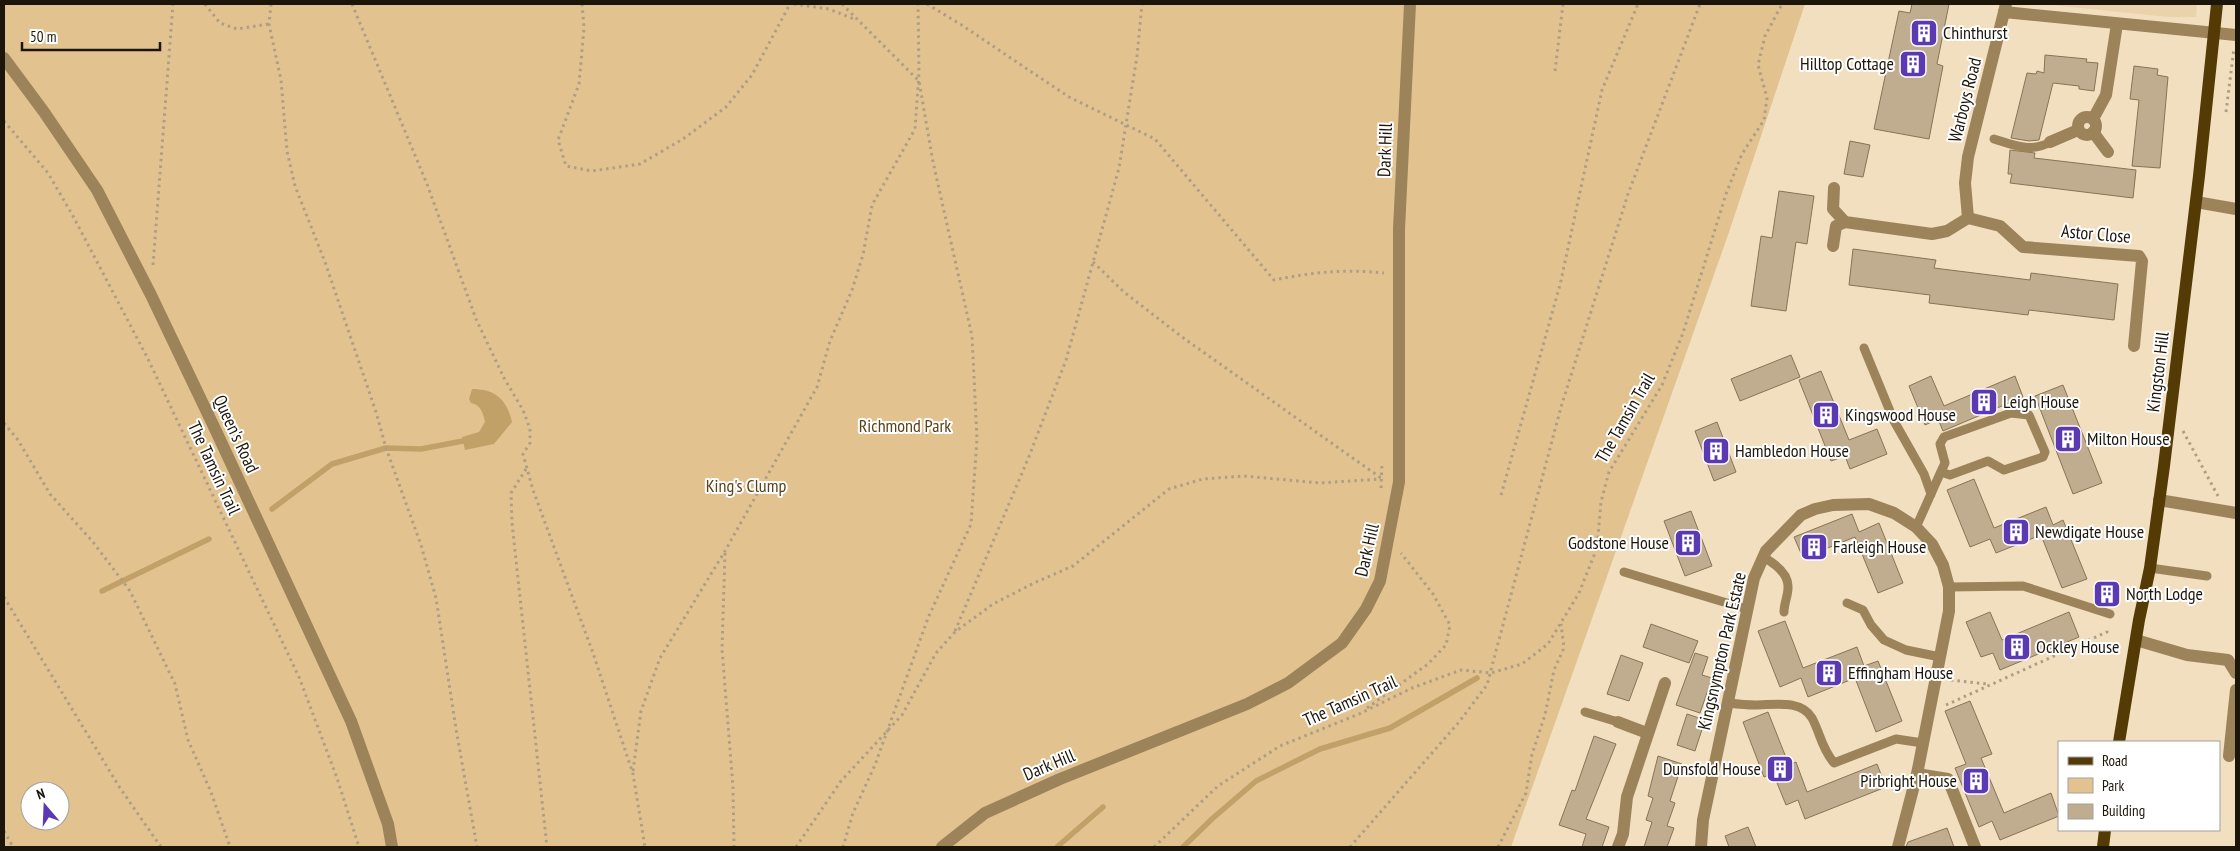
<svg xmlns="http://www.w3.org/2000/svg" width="2240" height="851" viewBox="0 0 2240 851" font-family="'PT Sans Narrow',sans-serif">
  <rect width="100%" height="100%" fill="#f2dfbf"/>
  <!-- built -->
  <polygon fill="#e9d2ac" points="2043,4 2197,4 2196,17 2168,17"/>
  <!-- green -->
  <path fill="#e2c390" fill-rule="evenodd" d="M4,4h1801l-78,234 -216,609h-1507zM30,791h30v30h-30z"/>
  <!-- water -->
  <path fill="#c2a168" d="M472,389c24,0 35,11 40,33l-18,22 -29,6 -3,-13 17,-5 6,-10c-2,-9 -4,-17 -14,-19l-2,-4z"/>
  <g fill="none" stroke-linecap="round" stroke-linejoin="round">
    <!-- stream -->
    <g stroke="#c2a168" stroke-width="5.5">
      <polyline points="272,509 332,464 386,448 421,449 463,441"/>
      <polyline points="102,591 209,539"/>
      <polyline points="1057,847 1103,807"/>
      <polyline points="1183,847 1213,818 1256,781 1320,749 1390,728 1477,678"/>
    </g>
  </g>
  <!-- building -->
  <g fill="#c0ad8f" stroke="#867458">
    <polygon points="1912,4 1949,4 1937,64 1943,66 1929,139 1874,129 1899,11 1910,13"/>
    <polygon points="2045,55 2087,59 2086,62 2098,63 2094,91 2079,89 2079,86 2053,83 2039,140 2029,141 2011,138 2027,73 2036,74 2037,71 2044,73"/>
    <polygon points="2134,66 2158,69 2157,75 2168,77 2160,168 2132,166 2139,100 2130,99"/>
    <polygon points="1850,141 1870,145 1863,177 1844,174"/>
    <polygon points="2010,150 2035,153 2034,158 2136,170 2133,198 2010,183 2012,174 2008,174"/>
    <polygon points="1779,191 1814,196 1807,244 1796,242 1786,311 1751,306 1761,236 1772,238"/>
    <polygon points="1853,249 1936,260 1934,268 2030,280 2031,273 2118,284 2114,320 2029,310 2028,315 1929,303 1930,295 1849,285"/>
    <polygon points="1791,355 1800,377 1740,401 1731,379"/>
    <polygon points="1821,371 1849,440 1877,429 1887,454 1850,469 1845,456 1831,461 1799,380"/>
    <polygon points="1931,376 1944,406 2015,376 2023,397 1943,431 1938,419 1925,425 1909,386"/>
    <polygon points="2063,385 2102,483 2073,494 2035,396"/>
    <polygon points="1717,422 1736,472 1714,481 1695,431"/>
    <polygon points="1974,479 1994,528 2046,507 2053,525 2063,520 2087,579 2062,588 2041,535 1996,553 1990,539 1970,547 1947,490"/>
    <polygon points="1691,511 1712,566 1685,576 1664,521"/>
    <polygon points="1852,514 1859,532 1879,523 1903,583 1878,593 1855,537 1803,558 1794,537"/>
    <polygon points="1990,612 2002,640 2069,612 2079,637 2000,670 1993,653 1981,657 1966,622"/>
    <polygon points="1785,621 1803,668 1857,647 1864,666 1878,661 1902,721 1876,732 1855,678 1808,697 1801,678 1780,687 1758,631"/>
    <polygon points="1651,624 1698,641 1689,663 1643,647"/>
    <polygon points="1695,653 1708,657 1702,675 1712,678 1700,713 1676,705"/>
    <polygon points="1621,655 1643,663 1629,701 1607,694"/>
    <polygon points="1970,701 1992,754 1981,758 2004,813 2051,793 2059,816 2000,840 1992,821 1979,827 1955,768 1966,764 1945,711"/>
    <polygon points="1768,712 1789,765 1796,762 1807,792 1877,764 1886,787 1805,819 1798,800 1786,805 1773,773 1764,777 1743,722"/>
    <polygon points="1687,714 1705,720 1695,751 1677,745"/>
    <polygon points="1594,736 1616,744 1586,819 1609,827 1602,847 1582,847 1586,834 1559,825 1572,790 1575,791"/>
    <polygon points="1658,756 1682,764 1670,801 1675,803 1667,826 1674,828 1667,847 1644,847 1652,822 1646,820 1653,798 1648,796"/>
    <polygon points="1748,827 1756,847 1729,847 1725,836"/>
    <polygon points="1947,828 1954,847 1906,847 1908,842"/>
  </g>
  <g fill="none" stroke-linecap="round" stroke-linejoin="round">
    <!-- path -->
    <g stroke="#ad9e85" stroke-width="3" stroke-dasharray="2.5 4" stroke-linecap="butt">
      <polyline points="205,4 220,23 237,29 269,24"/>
      <polyline points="271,4 269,24 281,80 287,151 295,186 325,262 376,412 386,448 421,545 436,598 456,729 477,847"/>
      <polyline points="352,4 427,184 476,319 504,378 523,410 530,429 530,443 523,454 533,490 593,653 633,774 645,847"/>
      <polyline points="582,4 584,28 579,84 558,140 566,166 592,171 640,164 683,139 726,107 752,75 790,4"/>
      <polyline points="794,4 829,9 854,19"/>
      <polyline points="842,4 919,81 933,162 972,336 977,439 971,524 928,618 875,765 853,813 843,847"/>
      <path d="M927,4l33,20 109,73 86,42 119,141c40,-8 69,-11 110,-7"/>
      <polyline points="1555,71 1563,4"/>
      <polyline points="2226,112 2234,48"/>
      <polyline points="4,121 48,173 73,216 148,359 299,677 337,778 359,847"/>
      <polyline points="1093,262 1124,292 1182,337 1381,478"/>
      <polyline points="153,265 173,4"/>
      <polyline points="4,423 18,440 50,494 93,542 130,591 175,684 188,740 211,792 230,847"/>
      <polyline points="2183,431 2218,496"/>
      <polyline points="526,469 511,493 512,523 547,847"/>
      <polyline points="1381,488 1382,464"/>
      <polyline points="1501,495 1560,285 1602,90 1638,4"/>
      <polyline points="725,553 722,649 733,787 734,847"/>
      <polyline points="4,597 120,788 161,847"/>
      <polyline points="955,631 1028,459 1066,360 1119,168 1137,56 1142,4"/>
      <polyline points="1951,680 1987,684"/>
      <polyline points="1946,705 2107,632 2108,627"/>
      <polyline points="1367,708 1428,664 1446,645 1450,625 1433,594 1401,553"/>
      <polyline points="633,771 641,711 660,658 725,551 817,387 830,341 852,290 863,255 872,205 915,129 919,73 918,4"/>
      <polyline points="4,831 13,847"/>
      <polyline points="796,847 841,781 902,715 936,653 955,632 993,604 1034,583 1073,566 1169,489 1203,479 1244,476 1320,483 1381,479"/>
      <polyline points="1154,847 1218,786 1280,746 1359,714 1412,688 1461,670 1491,673 1522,664 1548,644 1579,593 1597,548 1601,502 1609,472 1662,385 1683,333 1726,194 1742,154 1764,120 1767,98 1758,65 1765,36 1782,4"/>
      <polyline points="1350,847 1459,722 1487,685 1561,407 1628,194 1700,4"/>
      <polyline points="1498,847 1526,793 1532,754 1545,715 1554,670 1564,648 1561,624"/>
    </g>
    <!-- service -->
    <g stroke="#9c835a" stroke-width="9">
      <path d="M1994,139c19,6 38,14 56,3"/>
      <polyline points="1864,348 1894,421 1924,474 1931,494"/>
      <path d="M1916,527c10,-21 19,-43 29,-64l-5,-19 4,-7 67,-24 18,2 16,37 -2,5 -39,13 -16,-9 -38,14 -9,-3"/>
      <path d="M1763,557c11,6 26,17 25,31 0,8 -4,15 -4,24"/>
      <polyline points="2150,568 2207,576"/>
      <polyline points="1624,572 1747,609"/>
      <polyline points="1949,587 2023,586 2110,614"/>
      <polyline points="1847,603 1863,610 1871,625 1884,640 1906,650 1940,657"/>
      <path d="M1728,703c9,1 18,2 27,2 18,0 46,-6 57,13 9,17 9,29 22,45l62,-24 27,4"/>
      <polyline points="1585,712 1618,722"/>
    </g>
    <!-- minor -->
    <g stroke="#9c835a" stroke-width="12">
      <polyline points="2004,12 2236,35"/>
      <polyline points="4,58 44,112 97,190 151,295 216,431 351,721 388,824 392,847"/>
      <circle cx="2087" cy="126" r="9"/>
      <polyline points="2093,119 2106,95 2117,24"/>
      <polyline points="2093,132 2108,152"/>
      <polyline points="2050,142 2078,130"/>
      <polyline points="1834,188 1833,209 1845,222 1932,234 1947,231 1968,218 1965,183 1968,157 2006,4"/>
      <polyline points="2196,202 2236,209"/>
      <polyline points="1968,218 2000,226 2023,247 2139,256 2142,261 2134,346"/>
      <polyline points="1833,246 1836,226 1845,222"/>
      <polyline points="2159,500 2236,513"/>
      <polyline points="2136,640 2187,655 2228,660 2236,673"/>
      <polyline points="1618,722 1647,733"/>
      <polyline points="2229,756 2236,690"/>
      <polyline points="1917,774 1948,779 1975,847"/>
      <polyline points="942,847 985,813 1060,779 1247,704 1288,683 1342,643 1366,609 1380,581 1399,482 1399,229 1410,4"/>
      <polyline points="1618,847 1623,834 1627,797 1665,683"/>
      <polyline points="1701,847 1703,820 1754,578 1766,551 1801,515 1815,509 1833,505 1869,504 1894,513 1916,527 1932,544 1943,565 1949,587 1949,611 1917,774 1898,847"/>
    </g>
    <!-- primary -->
    <g stroke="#543b05" stroke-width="12">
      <polyline points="2119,742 2139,620 2150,568 2164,466 2199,176 2217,4"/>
      <polyline points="2103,847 2105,830"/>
    </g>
  </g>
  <!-- icons -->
  <defs>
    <g id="building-square" transform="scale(1.4375)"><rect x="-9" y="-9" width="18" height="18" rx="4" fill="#5a39b1" stroke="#fff"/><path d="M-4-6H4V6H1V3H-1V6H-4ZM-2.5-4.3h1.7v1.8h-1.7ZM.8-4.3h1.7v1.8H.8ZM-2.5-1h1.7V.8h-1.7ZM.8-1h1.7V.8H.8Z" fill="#fff"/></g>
  </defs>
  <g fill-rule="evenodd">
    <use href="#building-square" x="1924" y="33"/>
    <use href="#building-square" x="1913" y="64"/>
    <use href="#building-square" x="1984" y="402"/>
    <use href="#building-square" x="1826" y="415"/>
    <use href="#building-square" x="2068" y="439"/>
    <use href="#building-square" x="1716" y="451"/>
    <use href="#building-square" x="2016" y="532"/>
    <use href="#building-square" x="1688" y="543"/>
    <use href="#building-square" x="1814" y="547"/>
    <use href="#building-square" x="2107" y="594"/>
    <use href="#building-square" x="2017" y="647"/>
    <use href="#building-square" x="1829" y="673"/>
    <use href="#building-square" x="1780" y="769"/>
    <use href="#building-square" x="1976" y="781"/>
  </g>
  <g text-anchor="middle" stroke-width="4" stroke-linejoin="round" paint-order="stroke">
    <!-- poi labels -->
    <g font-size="18" fill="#1c150a" stroke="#fff" text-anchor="start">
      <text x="1943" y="39">Chinthurst</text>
      <text x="1894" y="70" text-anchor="end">Hilltop Cottage</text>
      <text x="2003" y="408">Leigh House</text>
      <text x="1845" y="421">Kingswood House</text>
      <text x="2087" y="445">Milton House</text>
      <text x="1735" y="457">Hambledon House</text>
      <text x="2035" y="538">Newdigate House</text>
      <text x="1669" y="549" text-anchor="end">Godstone House</text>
      <text x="1833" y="553">Farleigh House</text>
      <text x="2126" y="600">North Lodge</text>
      <text x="2036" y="653">Ockley House</text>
      <text x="1848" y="679">Effingham House</text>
      <text x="1761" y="775" text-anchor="end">Dunsfold House</text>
      <text x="1957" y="787" text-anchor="end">Pirbright House</text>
    </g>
    <!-- street labels -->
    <g font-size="18" fill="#1c150a" stroke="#fff">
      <text transform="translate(1965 100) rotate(-76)" y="6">Warboys Road</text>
      <text transform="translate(1385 150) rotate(-88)" y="6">Dark Hill</text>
      <text transform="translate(2096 234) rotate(5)" y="6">Astor Close</text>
      <text transform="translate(2158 372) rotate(-83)" y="6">Kingston Hill</text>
      <text transform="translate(1625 418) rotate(-60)" y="6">The Tamsin Trail</text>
      <text transform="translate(236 434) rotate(65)" y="6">Queen's Road</text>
      <text transform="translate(214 468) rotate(65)" y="6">The Tamsin Trail</text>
      <text transform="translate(1367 550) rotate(-77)" y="6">Dark Hill</text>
      <text transform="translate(1722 651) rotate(-77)" y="6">Kingsnympton Park Estate</text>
      <text transform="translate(1350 701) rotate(-24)" y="6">The Tamsin Trail</text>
      <text transform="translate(1049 765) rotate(-23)" y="6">Dark Hill</text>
    </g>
    <!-- park labels -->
    <g font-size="18" fill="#5a4216" stroke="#fff">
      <text x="905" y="432">Richmond Park</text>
      <text x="746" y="492">King's Clump</text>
    </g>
  </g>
  <!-- border -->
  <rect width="2240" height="851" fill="none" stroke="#1c150a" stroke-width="10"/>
  <!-- legend -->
  <rect x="2058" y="741" width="162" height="90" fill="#ffffff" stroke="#a4a19d"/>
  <rect x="2068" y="757" width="25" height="8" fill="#543b05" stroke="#a4a19d"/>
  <text x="2102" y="766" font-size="15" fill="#1c150a">Road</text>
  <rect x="2068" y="778" width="25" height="15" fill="#e2c390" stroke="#a4a19d"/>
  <text x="2102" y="791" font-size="15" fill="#1c150a">Park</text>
  <rect x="2068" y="804" width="25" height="15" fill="#c0ad8f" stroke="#a4a19d"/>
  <text x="2102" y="816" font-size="15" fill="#1c150a">Building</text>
  <!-- north arrow -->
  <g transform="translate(45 806) rotate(341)"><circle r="24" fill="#ffffff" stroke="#a4a19d"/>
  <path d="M0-4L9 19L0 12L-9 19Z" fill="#5a39b1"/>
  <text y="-8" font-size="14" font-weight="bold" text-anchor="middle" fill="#1c150a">N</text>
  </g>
  <!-- scale -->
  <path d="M22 42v8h138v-8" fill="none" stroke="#1c150a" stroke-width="2.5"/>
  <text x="30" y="42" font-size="15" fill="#1c150a" stroke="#ffffff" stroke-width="4" paint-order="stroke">50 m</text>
</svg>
